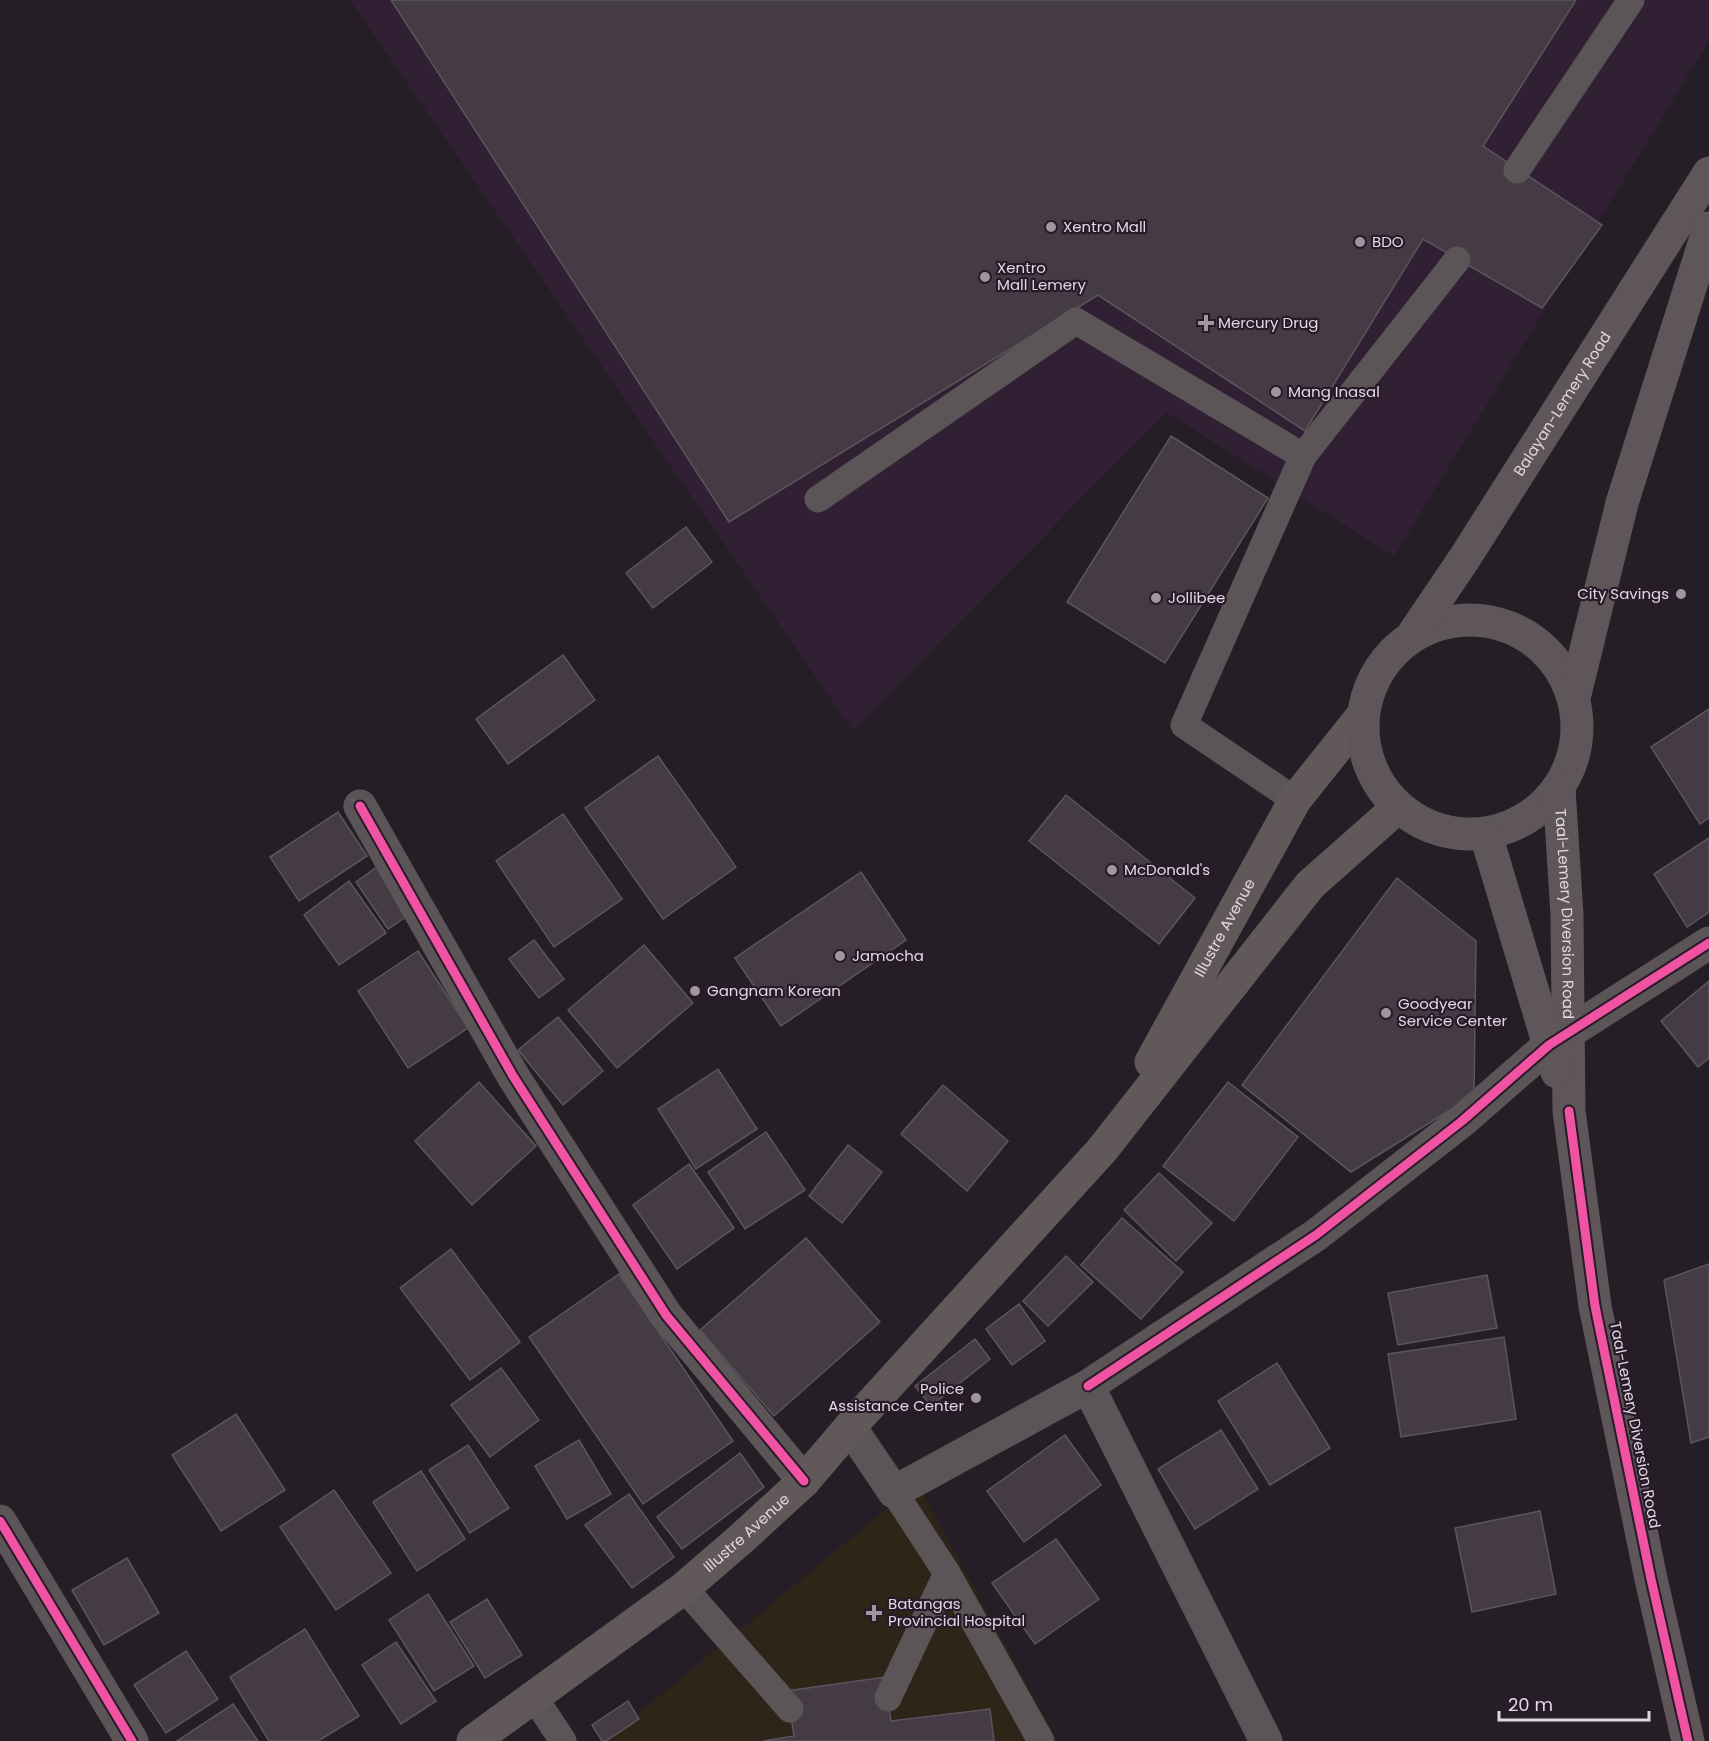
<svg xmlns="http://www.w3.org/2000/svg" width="1709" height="1741" viewBox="0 0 1709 1741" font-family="Poppins,sans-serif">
  <rect width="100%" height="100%" fill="#261e26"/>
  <!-- built -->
  <polygon fill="#312034" points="350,0 1709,0 1709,41 1394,556 1166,412 853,731"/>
  <!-- medical -->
  <polygon fill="#2e2518" points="917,1484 1058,1741 605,1741"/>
  <!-- building -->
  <g fill="#443b45" stroke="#5c555d" stroke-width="1.5">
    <polygon points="391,0 1576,0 1483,146 1602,225 1542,308 1423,239 1305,431 1098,295 729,522"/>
    <polygon points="1171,436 1268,498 1165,663 1067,602"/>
    <polygon points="686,527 712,562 653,608 626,573"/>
    <polygon points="563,655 595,700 508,764 476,719"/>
    <polygon points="1709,709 1709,818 1700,824 1651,747"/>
    <polygon points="658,756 736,867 663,919 585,808"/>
    <polygon points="1066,795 1195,898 1159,944 1029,841"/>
    <polygon points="338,812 367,856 299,901 270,857"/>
    <polygon points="563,814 622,899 554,947 496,861"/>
    <polygon points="1709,838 1709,912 1687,927 1654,874"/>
    <polygon points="377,867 410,914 388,929 356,882"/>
    <polygon points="861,872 906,940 781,1026 735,958"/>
    <polygon points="1397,878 1476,941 1474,1095 1351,1172 1242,1085"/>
    <polygon points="349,881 386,933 339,965 304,915"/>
    <polygon points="534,940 564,979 539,998 509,959"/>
    <polygon points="644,945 693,1003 617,1068 568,1010"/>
    <polygon points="418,951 468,1028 408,1068 358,991"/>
    <polygon points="1709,981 1709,1058 1698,1067 1661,1021"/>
    <polygon points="558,1017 603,1071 563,1105 518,1050"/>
    <polygon points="718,1069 757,1129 696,1169 658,1109"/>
    <polygon points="479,1082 536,1146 472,1205 415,1141"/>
    <polygon points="1228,1082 1298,1137 1234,1221 1163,1166"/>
    <polygon points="943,1085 1008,1141 967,1191 901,1134"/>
    <polygon points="766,1132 805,1190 745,1229 708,1172"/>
    <polygon points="848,1145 882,1172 842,1223 809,1196"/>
    <polygon points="689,1164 734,1228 677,1269 633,1205"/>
    <polygon points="1159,1173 1212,1223 1176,1261 1124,1210"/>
    <polygon points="1122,1218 1183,1272 1141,1319 1081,1265"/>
    <polygon points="806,1238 880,1322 774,1416 700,1330"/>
    <polygon points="451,1249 520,1342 470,1380 400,1288"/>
    <polygon points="1066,1256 1093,1282 1048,1326 1023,1301"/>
    <polygon points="1709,1264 1709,1437 1691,1443 1664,1280"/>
    <polygon points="619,1274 733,1441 643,1504 529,1337"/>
    <polygon points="1487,1275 1497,1328 1398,1345 1388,1293"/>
    <polygon points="1019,1304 1045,1341 1012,1365 986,1329"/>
    <polygon points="1504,1337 1516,1419 1401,1437 1388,1354"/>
    <polygon points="975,1339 990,1359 931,1406 915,1386"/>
    <polygon points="1277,1363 1330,1448 1270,1485 1218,1401"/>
    <polygon points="501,1368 539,1420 490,1457 451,1405"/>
    <polygon points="236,1414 285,1490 221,1531 172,1455"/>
    <polygon points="1221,1430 1258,1489 1195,1529 1158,1469"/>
    <polygon points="1065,1435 1101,1485 1024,1542 987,1491"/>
    <polygon points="579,1440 611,1494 567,1519 535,1466"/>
    <polygon points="468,1445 509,1508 470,1533 429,1470"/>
    <polygon points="740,1453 764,1487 682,1549 657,1517"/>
    <polygon points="421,1471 465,1539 417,1571 373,1502"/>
    <polygon points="334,1490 391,1573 336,1610 280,1527"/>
    <polygon points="629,1494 674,1557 632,1588 585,1525"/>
    <polygon points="1540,1511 1556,1594 1472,1612 1455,1528"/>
    <polygon points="1056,1539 1099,1599 1035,1644 992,1583"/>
    <polygon points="127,1558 159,1613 104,1645 72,1590"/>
    <polygon points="428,1594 474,1666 434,1691 389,1620"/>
    <polygon points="487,1599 522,1655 485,1678 450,1622"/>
    <polygon points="305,1629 359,1716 318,1741 269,1741 230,1677"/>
    <polygon points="396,1642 436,1701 401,1724 362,1665"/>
    <polygon points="186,1651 218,1699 166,1733 134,1685"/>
    <polygon points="885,1677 891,1721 990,1709 994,1741 763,1741 794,1736 787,1691"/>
    <polygon points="628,1701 639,1719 606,1741 602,1741 592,1725"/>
    <polygon points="233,1704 258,1741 177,1741"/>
  </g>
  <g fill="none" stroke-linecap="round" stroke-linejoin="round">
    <!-- lane -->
    <g stroke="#5c5557" stroke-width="27">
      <polyline points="1517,170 1631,0"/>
      <polyline points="818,499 1076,321 1303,456 1457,260"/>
      <polyline points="1295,800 1184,725 1303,456"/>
      <polyline points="894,1492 947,1573"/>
      <polyline points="684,1588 790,1709"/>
      <polyline points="534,1697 563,1741"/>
      <polyline points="888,1698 947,1573 1041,1741"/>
    </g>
    <!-- street -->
    <g stroke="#5c5557" stroke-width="33">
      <polyline points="360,806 513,1076 666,1315 804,1481"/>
      <polyline points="1088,1386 1316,1235 1462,1121 1549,1045 1709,943"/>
      <polyline points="850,1427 894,1492 1088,1386 1266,1741"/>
      <polyline points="0,1521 132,1741"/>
    </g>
    <!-- secondary -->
    <g stroke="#605859" stroke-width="33">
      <path id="s1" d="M1151,1062l144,-262 67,-84"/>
      <path id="s2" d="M473,1741l211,-153 58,-50 62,-57 46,-54 252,-277 208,-265 87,-77"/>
    </g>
    <!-- primary -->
    <g stroke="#5e5659" stroke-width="33">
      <circle cx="1470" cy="727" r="107"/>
      <path id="s3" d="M1414,633l50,-74 245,-386"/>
      <polyline points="1574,698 1622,503 1709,228"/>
      <path id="s4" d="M1559,788l8,127 2,196 26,195 56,273 37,162"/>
      <polyline points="1486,835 1557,1072"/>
    </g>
    <!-- cycleway casing -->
    <g stroke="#291a2a" stroke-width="13">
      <g id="cycleway">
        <polyline points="360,806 513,1076 666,1315 804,1481"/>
        <polyline points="1569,1111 1595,1306 1651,1579 1688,1741"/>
        <polyline points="1088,1386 1316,1235 1462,1121 1549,1045 1709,943"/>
        <polyline points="0,1521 132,1741"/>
      </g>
    </g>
    <!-- cycleway -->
    <use href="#cycleway" stroke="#f153a3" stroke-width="9"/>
  </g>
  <!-- markers -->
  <g fill="#a096a0" stroke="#291a2a" stroke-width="2">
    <circle cx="1051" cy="227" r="6"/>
    <circle cx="1360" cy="242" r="6"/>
    <circle cx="985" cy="277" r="6"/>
    <path d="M1203 314h6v6h6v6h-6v6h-6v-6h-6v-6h6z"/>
    <circle cx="1276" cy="392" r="6"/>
    <circle cx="1681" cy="594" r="6"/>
    <circle cx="1156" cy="598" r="6"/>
    <circle cx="1112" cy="870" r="6"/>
    <circle cx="840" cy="956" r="6"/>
    <circle cx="695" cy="991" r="6"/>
    <circle cx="1386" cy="1013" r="6"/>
    <circle cx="976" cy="1398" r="6"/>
    <path d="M871 1604h6v6h6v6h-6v6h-6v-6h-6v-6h6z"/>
  </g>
  <g text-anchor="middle" stroke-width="4.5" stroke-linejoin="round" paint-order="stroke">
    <!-- poi labels -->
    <g font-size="15" fill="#e1d7e2" stroke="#291a2a" text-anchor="start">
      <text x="1063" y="232">Xentro Mall</text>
      <text x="1372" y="247">BDO</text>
      <text x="997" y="273">Xentro<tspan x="997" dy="17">Mall Lemery</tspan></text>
      <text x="1218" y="328">Mercury Drug</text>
      <text x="1288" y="397">Mang Inasal</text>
      <text x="1669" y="599" text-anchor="end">City Savings</text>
      <text x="1168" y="603">Jollibee</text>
      <text x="1124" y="875">McDonald's</text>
      <text x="852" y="961">Jamocha</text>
      <text x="707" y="996">Gangnam Korean</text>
      <text x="1398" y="1009">Goodyear<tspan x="1398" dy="17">Service Center</tspan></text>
      <text x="964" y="1394" text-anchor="end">Police<tspan x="964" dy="17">Assistance Center</tspan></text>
      <text x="888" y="1609">Batangas<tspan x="888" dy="17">Provincial Hospital</tspan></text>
    </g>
    <!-- street labels -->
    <g font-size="15" fill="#e1d7e2" stroke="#291a2a">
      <text dy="5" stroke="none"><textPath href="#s3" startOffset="273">Balayan-Lemery Road</textPath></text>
      <text dy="5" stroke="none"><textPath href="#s4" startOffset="126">Taal-Lemery Diversion Road</textPath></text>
      <text dy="5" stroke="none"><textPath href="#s1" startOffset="153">Illustre Avenue</textPath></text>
      <text transform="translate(1635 1425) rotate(79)" y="5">Taal-Lemery Diversion Road</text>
      <text dy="5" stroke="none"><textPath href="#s2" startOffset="344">Illustre Avenue</textPath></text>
    </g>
  </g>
  <!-- scale -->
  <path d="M1499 1711v9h150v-9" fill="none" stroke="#e1d7e2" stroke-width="3"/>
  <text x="1508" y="1711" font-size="18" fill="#e1d7e2" stroke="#291a2a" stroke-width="4.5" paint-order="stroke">20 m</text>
</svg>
